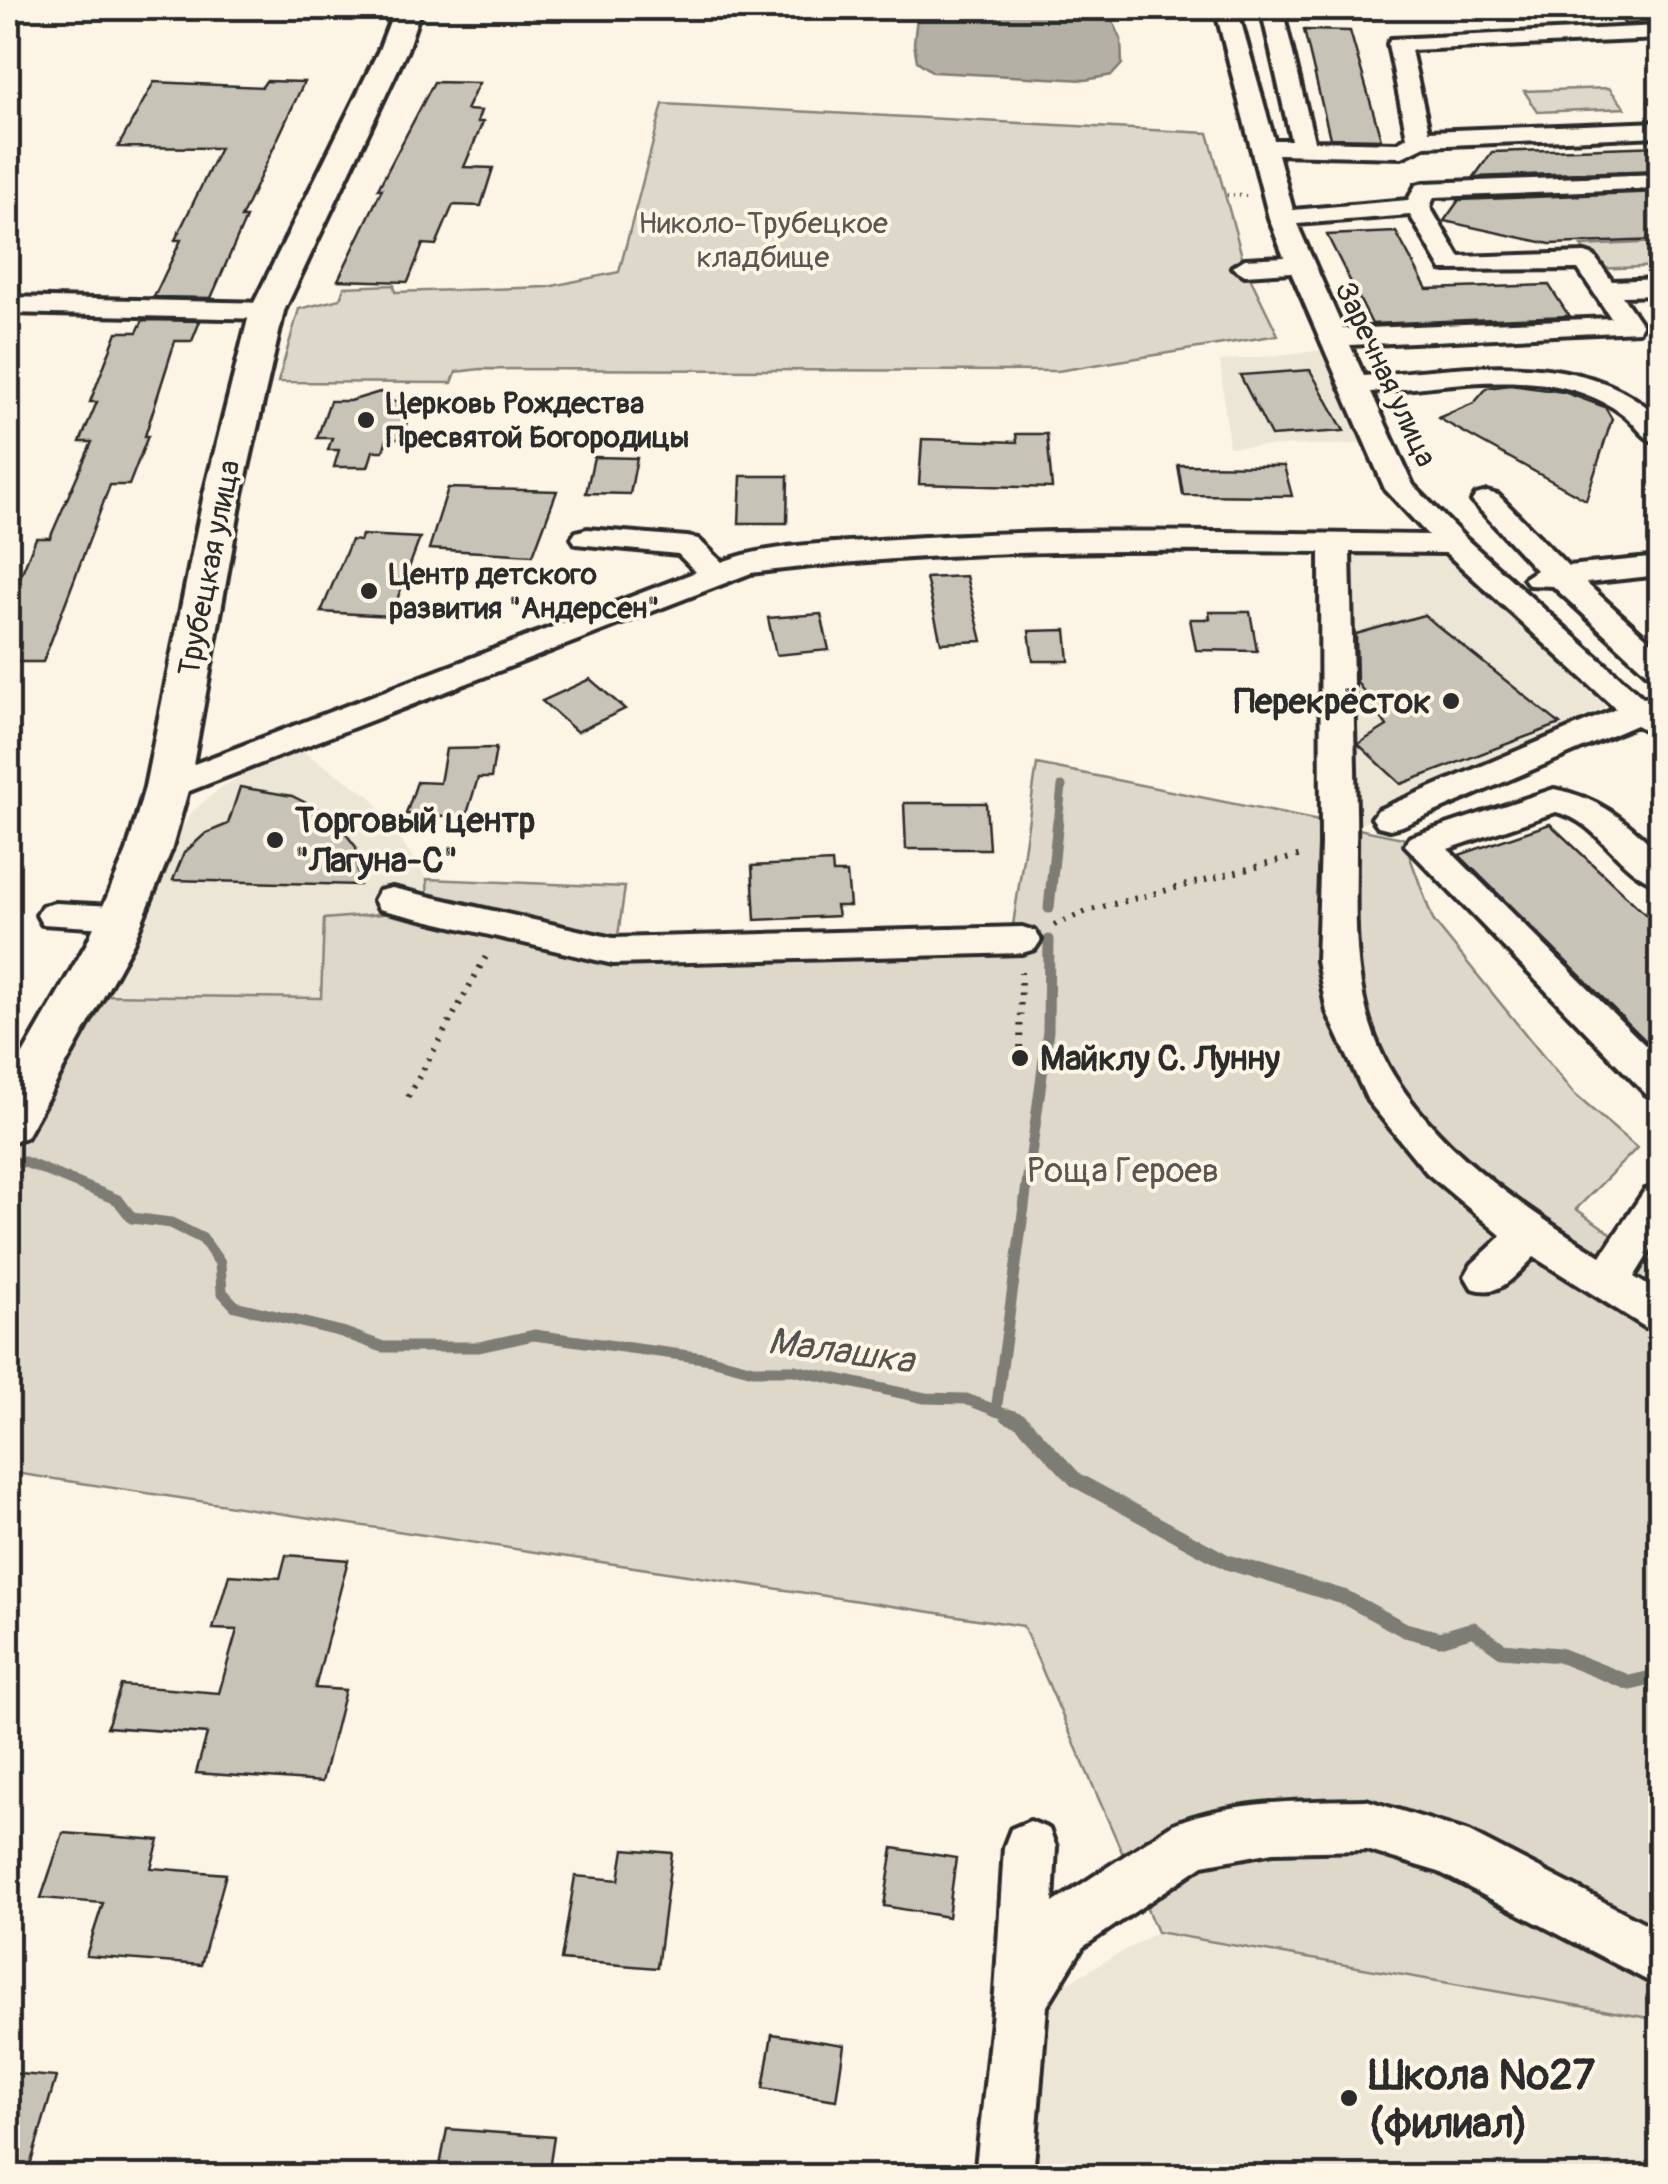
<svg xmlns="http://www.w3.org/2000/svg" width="1668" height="2184" viewBox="0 0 1668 2184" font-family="Pangolin,sans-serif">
  <rect width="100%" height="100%" fill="#fcf5e5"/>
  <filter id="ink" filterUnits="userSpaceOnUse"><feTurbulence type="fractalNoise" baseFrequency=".01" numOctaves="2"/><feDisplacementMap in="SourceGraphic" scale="20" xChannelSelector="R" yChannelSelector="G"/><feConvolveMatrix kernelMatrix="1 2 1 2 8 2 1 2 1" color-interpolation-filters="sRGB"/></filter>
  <g filter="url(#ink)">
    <!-- built -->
    <g fill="#ece6d7">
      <polygon points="1325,350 1366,444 1229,447 1220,361"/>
      <polygon points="1347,551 1443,552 1454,558 1606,707 1353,828"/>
      <polygon points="301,750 371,797 427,879 429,910 322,998 99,995 166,851 193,811 220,788 254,769"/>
      <polygon points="1157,1932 1658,2019 1660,2176 1029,2176 1046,1995"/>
    </g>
    <!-- green -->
    <g fill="#ded8ca" stroke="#84827a" stroke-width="2.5">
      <polygon points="1609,88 1625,108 1538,112 1524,91"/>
      <polygon points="663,104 1208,133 1245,267 1278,335 1058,371 480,369 456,372 452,383 278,382 299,309 340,299 344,287 394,285 395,292 548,287 619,272"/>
      <polygon points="1660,242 1660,266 1598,269 1581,246"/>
      <polygon points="1037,764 1403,838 1433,920 1574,1094 1637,1148 1576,1209 1660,1267 1660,2020 1157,1932 1023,1626 8,1472 8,1154 99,995 321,998 324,919 428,910 427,879 625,887 617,943 1012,932"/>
    </g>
    <!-- water -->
    <polygon fill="#b4b0a5" stroke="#7d7b74" stroke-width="2.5" points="918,8 1121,8 1113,21 1121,39 1122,64 1112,75 1085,80 933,72 917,61 914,43"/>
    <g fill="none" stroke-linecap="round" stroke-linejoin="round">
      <!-- stream-far2 -->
      <polyline stroke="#7d7b74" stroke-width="9" points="1058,823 1062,786"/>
      <!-- stream-far1 -->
      <g stroke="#7d7b74" stroke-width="11">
        <polyline points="1049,908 1058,820"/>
        <polyline points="8,1162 25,1162 118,1200 132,1218 171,1223 203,1239 220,1263 222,1292 235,1306 342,1332 383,1347 479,1347 534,1335 711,1359 753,1370 794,1370 925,1398 966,1399 1015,1418"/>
        <polyline points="996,1411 1048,1031 1049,940"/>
      </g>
      <!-- stream -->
      <polyline stroke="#7d7b74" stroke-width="15" points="1008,1416 1021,1421 1076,1480 1227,1562 1346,1598 1405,1630 1440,1639 1473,1629 1502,1650 1559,1655 1630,1683 1660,1676"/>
    </g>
    <!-- building -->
    <g fill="#c8c3b7" stroke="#2b2b2b" stroke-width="2.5">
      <polygon points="1611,8 1660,8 1660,22 1625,24"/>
      <polygon points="1304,30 1350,31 1381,139 1330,138"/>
      <polygon points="266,81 304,82 241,218 246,218 211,298 154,297 181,240 175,240 220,148 118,147 154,82 262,87"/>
      <polygon points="434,82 479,83 466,110 481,111 477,122 483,122 464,167 493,168 481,206 453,205 436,245 423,244 408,282 338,280 382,189 378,189"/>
      <polygon points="1660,146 1660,170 1474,177 1492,152"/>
      <polygon points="1660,192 1660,240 1550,244 1444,221 1459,200"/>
      <polygon points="1396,232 1427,289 1549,285 1569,316 1372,324 1327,235"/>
      <polygon points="143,320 200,321 192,341 175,341 145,436 148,436 129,485 110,485 43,662 8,662 8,607 36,538 50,538 92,442 80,442 97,402 90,402 117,332 137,332"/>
      <polygon points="1310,370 1344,431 1271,436 1240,375"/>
      <polygon points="1510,385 1564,392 1605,407 1612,419 1586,500 1438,418 1474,403 1487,388"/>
      <polygon points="380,392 390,401 413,401 402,439 387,439 383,451 373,451 368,467 334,467 339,450 328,450 332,438 317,438 330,401 350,401"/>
      <polygon points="1016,434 1047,434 1052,488 919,484 922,439 1017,442"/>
      <polygon points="594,457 637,458 630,494 586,493"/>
      <polygon points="1178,465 1284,466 1292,496 1183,495"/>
      <polygon points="741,476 788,476 787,523 739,523"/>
      <polygon points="448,488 557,491 533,555 429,549"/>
      <polygon points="362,535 420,538 391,616 321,612 351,540 360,541"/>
      <polygon points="966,576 982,641 941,643 926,578"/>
      <polygon points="1209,612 1250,612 1257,651 1196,650 1190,619 1210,619"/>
      <polygon points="821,614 829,650 776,655 768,618"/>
      <polygon points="1424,615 1560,724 1401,784 1358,744 1387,726 1357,682 1356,634"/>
      <polygon points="1066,630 1069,661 1033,661 1029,631"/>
      <polygon points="590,679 625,709 577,732 542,701"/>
      <polygon points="496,748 491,778 478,778 466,817 406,814 417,782 440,783 446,749"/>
      <polygon points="240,787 292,796 332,816 356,847 359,885 173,880 184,853 206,833 228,824"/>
      <polygon points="904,803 986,803 989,849 906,849"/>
      <polygon points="1550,824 1660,928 1660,1055 1459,855"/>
      <polygon points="832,862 833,873 847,873 850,906 836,906 838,916 755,920 752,866"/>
      <polygon points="286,1555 348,1560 315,1688 345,1690 322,1782 196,1773 207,1734 107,1727 121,1685 219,1693 237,1630 213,1629 229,1575 280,1578"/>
      <polygon points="63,1833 159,1840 151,1868 226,1874 201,1965 86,1956 103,1903 41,1898"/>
      <polygon points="893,1848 956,1858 948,1917 884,1906"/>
      <polygon points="624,1849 672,1853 657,1968 561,1960 575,1876 619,1880"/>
      <polygon points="772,2034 844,2045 836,2100 763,2088"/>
      <polygon points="8,2073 56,2077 27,2176 8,2176"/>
      <polygon points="447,2129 554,2137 548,2176 438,2176"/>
    </g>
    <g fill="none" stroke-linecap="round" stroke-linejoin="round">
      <!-- minor casing -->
      <g stroke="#2b2b2b" stroke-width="8">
        <g id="minor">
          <path d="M1215,8h22l37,132h17l-30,-132h21l32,133 83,2 10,-6 -19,-93 3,-5 269,-13v13l-249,11 18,81 231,-9v14l-235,10 -23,11 -124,-3 15,56 115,-10 8,-15 9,-2 235,-9v14l-226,9 -4,10 29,50 126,-4 9,3 18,25 48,-2v16l-38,1 20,29 -3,6 -289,14 14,31c95,-7 221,-32 296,43v25c-17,-4 -23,-19 -36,-29 -9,-7 -23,-15 -34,-19 -66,-27 -150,-9 -219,-4l42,93 52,53 178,160 17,-3v42l-24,-12 -234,101 -12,3 -12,-3 -6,-8 6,-8 238,-101 -170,-156 -96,-1c2,86 4,173 6,259 2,94 -13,191 43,273 50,74 128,126 202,172l44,-66 15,-5v50l-26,42 26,16v39l-15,-5 -111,-70c-20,19 -33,41 -62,31l-7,-12 7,-12 30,-28 -75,-63 -59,-72 -41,-89 -10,-51 4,-116 -1,-293c-191,-3 -380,-3 -569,21l-572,222 -12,3 -12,-3 -5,-8 5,-8 541,-207 -18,-18 -102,-10 -4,-6 4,-6 11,-3 100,8 11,2 24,23c47,-18 107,-18 157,-22 183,-14 366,-7 549,-5l-43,-46 -94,-217 -46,3 -13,-8 13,-8 39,-2 -15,-39zM1410,215l32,55 136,-1 33,49 -268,11 -46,-105z"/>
          <polygon points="8,297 267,303 280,311 267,319 8,313"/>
          <polygon points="1487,492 1498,495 1568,566 1660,557 1660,575 1586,583 1660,650 1660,677 1648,674 1553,586 1529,585 1524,578 1536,570 1472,501 1476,495"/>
          <path d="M1554,789c49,10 70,31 106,64v32c-41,-10 -60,-64 -104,-73l-108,37 212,211v38l-14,-4 -241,-249 5,-8z"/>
          <polygon points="392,888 613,938 1022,927 1035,931 1041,940 1035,949 1022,953 613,964 379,909 374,900 379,891"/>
          <polygon points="55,903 135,907 140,916 135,925 122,929 42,924 37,915 42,906"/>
          <path d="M1366,1800l103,32 191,99v56l-221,-115 -73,-22 -93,2 -70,13 -120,82 -36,59 -14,170h-58l20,-183 9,-146 7,-18 19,-8 19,8 7,18 -3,56 120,-79c61,-24 129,-23 193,-24z"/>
        </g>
      </g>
      <!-- major casing -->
      <g stroke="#2b2b2b" stroke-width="8">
        <polygon id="major" points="395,8 421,8 407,50 284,311 242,494 189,787 171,851 133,943 26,1137 8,1143 8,1080 87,943 127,851 145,787 204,494 250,311 379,50"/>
      </g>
      <!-- path-far1 -->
      <polyline stroke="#2b2b2b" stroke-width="4" stroke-dasharray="1 5" stroke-linecap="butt" points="1227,195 1246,196"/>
      <!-- path -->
      <g stroke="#2b2b2b" stroke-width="6" stroke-dasharray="2.5 8" stroke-linecap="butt">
        <polyline points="1054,925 1087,911 1302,855"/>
        <polyline points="1020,1058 1021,972"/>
        <polyline points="408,1097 489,951"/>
      </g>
      <!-- minor -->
      <use href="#minor" fill="#fcf5e5" fill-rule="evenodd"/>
      <!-- major -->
      <use href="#major" fill="#fcf5e5" fill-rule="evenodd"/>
    </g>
  </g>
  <!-- markers -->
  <g fill="#2b2b2b" stroke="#fcf5e5" stroke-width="4">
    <circle cx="366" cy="420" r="10"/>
    <circle cx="369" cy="591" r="10"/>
    <circle cx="1451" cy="701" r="10"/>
    <circle cx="275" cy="840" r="10"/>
    <circle cx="1020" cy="1058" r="10"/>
    <circle cx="1349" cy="2098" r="10"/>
  </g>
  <g text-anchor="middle" stroke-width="8" stroke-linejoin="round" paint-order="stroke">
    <!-- far-park labels -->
    <g font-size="30" fill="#585653" stroke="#fcf5e5">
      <text x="763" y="233">Николо-Трубецкое<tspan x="763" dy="34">кладбище</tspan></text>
    </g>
    <!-- far-street labels -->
    <g font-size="30" fill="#2b2b2b" stroke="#fcf5e5">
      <text transform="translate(1386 374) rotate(65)" y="10">Заречная улица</text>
      <text transform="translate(209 568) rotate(-79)" y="10">Трубецкая улица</text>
    </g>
    <!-- far-poi labels -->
    <g font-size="30" font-weight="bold" fill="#2b2b2b" stroke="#fcf5e5" text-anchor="start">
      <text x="386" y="413">Церковь Рождества<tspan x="386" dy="34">Пресвятой Богородицы</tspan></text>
      <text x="389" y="584">Центр детского<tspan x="389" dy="34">развития "Андерсен"</tspan></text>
    </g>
    <!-- poi labels -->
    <g font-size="35" font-weight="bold" fill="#2b2b2b" stroke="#fcf5e5" text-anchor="start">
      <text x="1431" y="713" text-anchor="end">Перекрёсток</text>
      <text x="295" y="832">Торговый центр<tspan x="295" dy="40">"Лагуна-С"</tspan></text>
      <text x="1040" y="1070">Майклу С. Лунну</text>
    </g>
    <!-- park labels -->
    <g font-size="35" fill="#585653" stroke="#fcf5e5">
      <text x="1123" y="1182">Роща Героев</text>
    </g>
    <!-- water labels -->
    <g font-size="38" font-style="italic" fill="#545350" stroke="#fcf5e5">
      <text transform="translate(841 1350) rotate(8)" y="13">Малашка</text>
    </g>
    <!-- near-poi labels -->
    <g font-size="42" font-weight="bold" fill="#2b2b2b" stroke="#fcf5e5" text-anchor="start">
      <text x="1369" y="2089">Школа №27<tspan x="1369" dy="48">(филиал)</tspan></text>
    </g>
  </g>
  <!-- margin -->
  <rect width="1668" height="2184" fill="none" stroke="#fcf5e5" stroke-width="40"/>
  <rect x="20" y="20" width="1628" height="2144" fill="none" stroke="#2b2b2b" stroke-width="4" filter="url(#ink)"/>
</svg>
